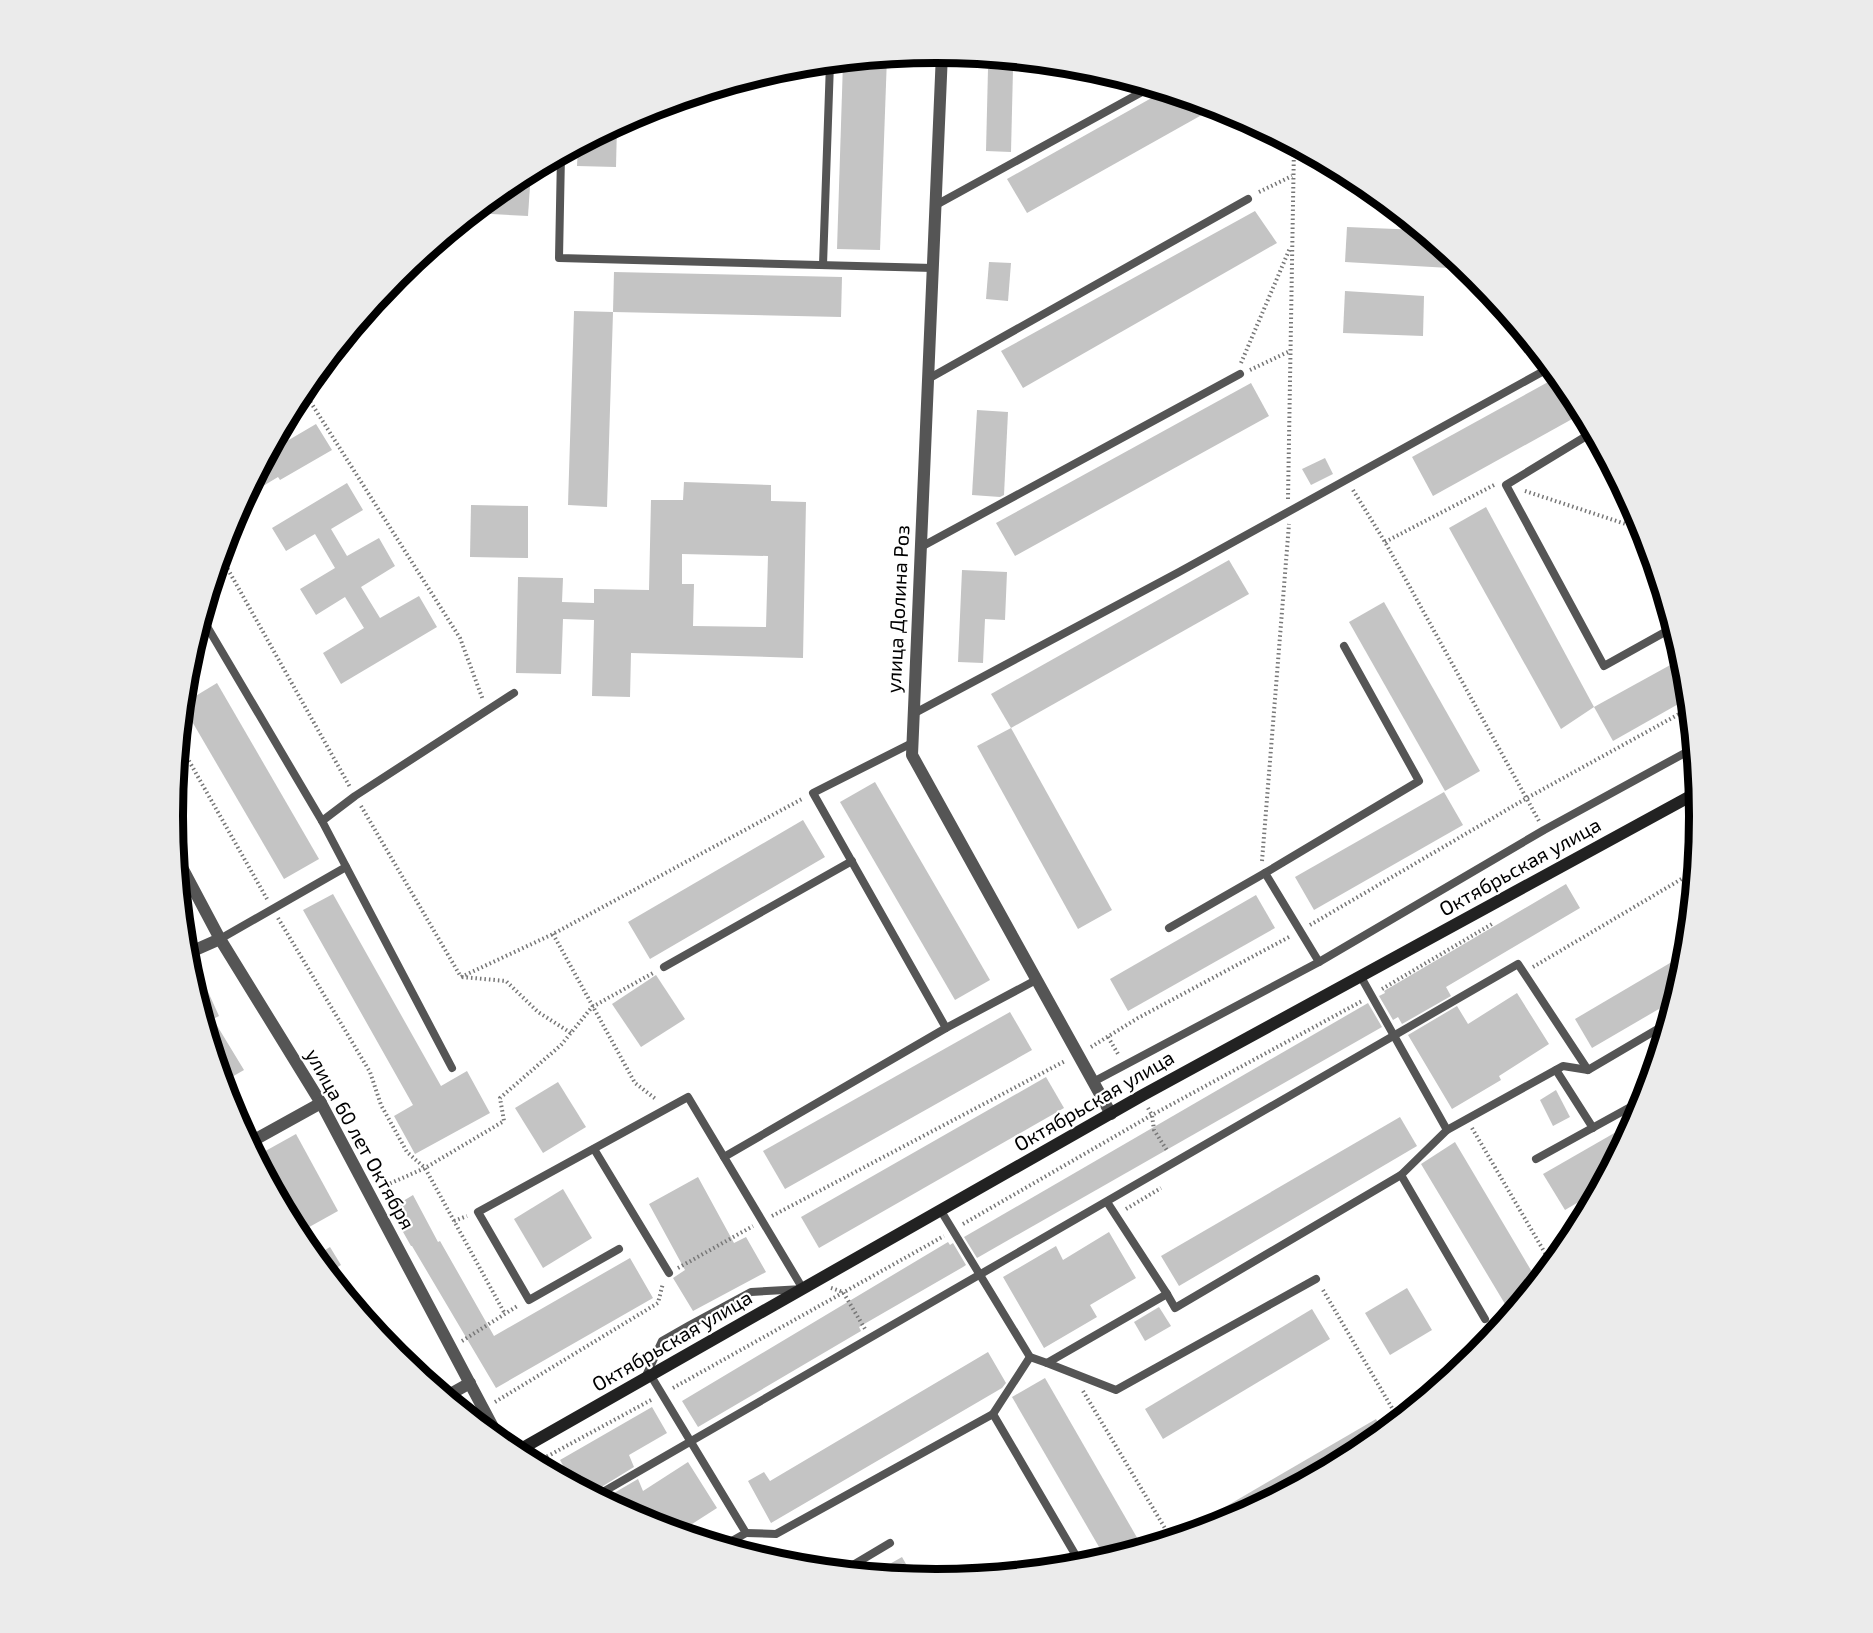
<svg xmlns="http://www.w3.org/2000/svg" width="1873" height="1633" viewBox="0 0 1873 1633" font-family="'Exo 2',sans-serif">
  <rect width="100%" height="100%" fill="#fff"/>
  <!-- building -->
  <g fill="#c4c4c4" fill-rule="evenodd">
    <polygon points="887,57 880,250 837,249 843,62"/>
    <polygon points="988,69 1013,69 1011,152 986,151"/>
    <polygon points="1164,91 1216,107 1027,213 1007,179"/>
    <polygon points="617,125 616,167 577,166 578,146"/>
    <polygon points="531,171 528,216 473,213 512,181"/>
    <polygon points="1255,211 1277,243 1023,388 1001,351"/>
    <polygon points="1347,227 1420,230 1467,269 1345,262"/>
    <polygon points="989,262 1011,263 1008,301 986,299"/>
    <polygon points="614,272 842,277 841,317 613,312"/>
    <polygon points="1345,291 1424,296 1423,336 1343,333"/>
    <polygon points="574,311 613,312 607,507 568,505"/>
    <polygon points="1559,376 1572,392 1583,413 1433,496 1412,457"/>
    <polygon points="1251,383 1269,416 1015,556 996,523"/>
    <polygon points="977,410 1008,412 1004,495 1000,497 972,495"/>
    <polygon points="316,424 332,450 280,480 278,477 245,497 270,451"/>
    <polygon points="1325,458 1333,474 1311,485 1302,469"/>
    <path d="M684,482l87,3v16l35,1 -3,156 -172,-5 -1,44 -38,-1 2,-76 -31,-1 -2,55 -45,-1 2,-96 45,1 -1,24 32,1v-14l55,1 2,-90h32zM682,554l86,2 -2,71 -73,-1 1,-42h-12z"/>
    <polygon points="347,483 363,510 331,529 347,556 379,538 395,566 361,587 380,618 419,596 437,627 341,684 323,653 364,628 345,597 316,615 300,589 335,568 315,534 286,551 272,528"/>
    <polygon points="471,505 528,506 528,558 470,557"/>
    <polygon points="1486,507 1594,707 1561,729 1449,528"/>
    <polygon points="1229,560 1249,594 1011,728 991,694"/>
    <polygon points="962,570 1007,572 1005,620 985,619 983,663 958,662"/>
    <polygon points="1384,602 1480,771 1445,791 1349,622"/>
    <polygon points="1683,658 1686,668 1689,698 1613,741 1594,707"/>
    <polygon points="217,683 319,859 284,879 183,706 184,703"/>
    <polygon points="1011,728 1112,910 1078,929 977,746"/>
    <polygon points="875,782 990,980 955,1000 840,802"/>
    <polygon points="1444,792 1463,825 1314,910 1295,877"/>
    <polygon points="803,820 825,857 650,959 628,922"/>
    <polygon points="1566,884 1580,908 1446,987 1451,996 1402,1024 1398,1017 1393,1020 1379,996 1385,993 1384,991"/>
    <polygon points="333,894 441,1086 467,1071 490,1113 415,1154 394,1116 413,1105 303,910"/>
    <polygon points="1256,895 1275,928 1128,1011 1110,979"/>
    <polygon points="1687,953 1686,966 1676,999 1592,1048 1575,1019"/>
    <polygon points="200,974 219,1016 213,1019 244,1070 223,1082 191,978"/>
    <polygon points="656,975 685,1019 641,1047 612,1004"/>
    <polygon points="1517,993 1549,1044 1499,1076 1501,1080 1452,1109 1408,1035 1457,1006 1468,1024"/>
    <polygon points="1368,1003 1382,1027 977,1258 964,1237"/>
    <polygon points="1010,1012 1032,1050 785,1189 763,1151"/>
    <polygon points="1046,1077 1064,1108 819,1248 801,1217"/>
    <polygon points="558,1082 586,1127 543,1153 515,1108"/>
    <polygon points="1556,1090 1570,1117 1553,1126 1540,1100"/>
    <polygon points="1400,1117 1417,1146 1179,1286 1161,1256"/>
    <polygon points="1637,1120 1599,1190 1565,1210 1543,1174"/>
    <polygon points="296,1134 338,1211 302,1231 260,1154"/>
    <polygon points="1455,1142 1538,1282 1511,1314 1421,1164"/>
    <polygon points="698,1177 734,1243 746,1237 766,1272 693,1311 673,1278 685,1270 649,1204"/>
    <polygon points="563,1189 592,1238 543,1268 514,1219"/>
    <polygon points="413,1195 438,1242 440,1241 494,1336 630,1258 653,1298 496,1388 412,1246 411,1246 390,1209"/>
    <polygon points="1109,1232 1136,1278 1090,1305 1097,1317 1044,1348 1003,1277 1056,1246 1063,1260"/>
    <polygon points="948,1242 950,1245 953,1243 966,1265 963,1267 859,1327 861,1331 698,1427 682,1401"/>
    <polygon points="330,1247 341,1265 328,1273 314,1257"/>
    <polygon points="1407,1288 1432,1330 1390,1355 1365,1313"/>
    <polygon points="1159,1307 1171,1326 1145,1341 1134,1322"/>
    <polygon points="1312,1309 1330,1339 1163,1439 1145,1409"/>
    <polygon points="988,1352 1006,1383 1002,1388 771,1523 748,1481 764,1472 770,1481"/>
    <polygon points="1045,1378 1143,1548 1106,1559 1012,1397"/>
    <polygon points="652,1407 667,1433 629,1455 634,1467 590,1494 574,1485 560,1460"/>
    <polygon points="1376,1419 1384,1433 1361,1452 1229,1522 1191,1534 1189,1528"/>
    <polygon points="688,1462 717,1508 678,1533 644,1522 602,1500 638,1479 643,1491"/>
    <polygon points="902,1557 914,1578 872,1574"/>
  </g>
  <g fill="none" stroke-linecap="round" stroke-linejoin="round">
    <!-- path -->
    <g stroke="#777" stroke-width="4" stroke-dasharray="1.5 3" stroke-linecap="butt">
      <polyline points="1259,192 1292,176"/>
      <polyline points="1241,363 1290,248"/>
      <polyline points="1250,370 1290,351"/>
      <polyline points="308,398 460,638 483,700"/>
      <polyline points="1353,490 1385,542 1539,821"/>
      <polyline points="1525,491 1644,530"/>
      <polyline points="1288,499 1294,145"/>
      <polyline points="1385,542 1494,485"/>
      <polyline points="221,557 350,787"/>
      <polyline points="180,745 267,899"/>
      <polyline points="361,806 461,977"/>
      <polyline points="1262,861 1289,524"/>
      <polyline points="278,918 370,1072 381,1105 407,1152 425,1168 505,1314"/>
      <polyline points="1310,925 1527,798 1690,708"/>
      <polyline points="553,934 635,1083 657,1100"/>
      <polyline points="1533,967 1695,871"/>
      <polyline points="461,977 553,934 802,799"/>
      <polyline points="462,977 506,981 538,1012 571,1033"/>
      <polyline points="1382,989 1492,924"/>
      <polyline points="1108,1037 1118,1054"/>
      <polyline points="1091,1047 1138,1018 1291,936"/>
      <polyline points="1148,1108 1152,1115 1154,1130 1168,1152"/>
      <polyline points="1472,1128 1552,1265"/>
      <polyline points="382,1187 425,1168 504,1121 500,1098 561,1045 592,1007 653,973"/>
      <polyline points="1126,1209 1161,1188"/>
      <polyline points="772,1216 1065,1061"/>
      <polyline points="454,1221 467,1216"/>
      <polyline points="963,1224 1152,1115 1362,1001"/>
      <polyline points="678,1268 753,1226"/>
      <polyline points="831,1288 843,1292 865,1329"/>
      <polyline points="1323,1290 1399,1420"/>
      <polyline points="462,1341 519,1305"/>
      <polyline points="673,1388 944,1236"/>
      <polyline points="1083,1391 1172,1540"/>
      <polyline points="495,1402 658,1303 663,1283"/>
      <polyline points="535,1463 651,1400"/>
    </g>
    <!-- service -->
    <g stroke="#555" stroke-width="8">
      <polyline points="561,155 559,258 933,268"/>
      <polyline points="936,205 1151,87"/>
      <polyline points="823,265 830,63"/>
      <polyline points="928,379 1248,199"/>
      <polyline points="1593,432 1506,485 1604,666 1674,627"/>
      <polyline points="921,547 1240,374"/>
      <polyline points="202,618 322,821"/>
      <polyline points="913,714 1179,572 1551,367"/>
      <polyline points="912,743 813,793 946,1028"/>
      <polyline points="1265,873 1419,781 1344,646"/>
      <polyline points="1169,928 1265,873 1319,962"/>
      <polyline points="220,939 346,867"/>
      <polyline points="664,967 852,861"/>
      <polyline points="1361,977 1447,1130 1563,1066 1588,1070 1668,1023"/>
      <polyline points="452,1068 322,821 355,796 514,693"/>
      <polyline points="1556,1070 1593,1128"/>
      <polyline points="1093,1082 1319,962 1544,830 1694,748"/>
      <polyline points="594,1149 669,1273"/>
      <polyline points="724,1157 946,1028 1036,980"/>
      <polyline points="1536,1159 1645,1099"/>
      <polyline points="1401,1175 1485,1319"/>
      <polyline points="1107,1202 1167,1294"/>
      <polyline points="941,1211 1030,1357 1047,1363 1167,1294 1175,1308 1401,1175 1447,1130"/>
      <polyline points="619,1249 529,1300 478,1212 688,1097 803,1289 751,1292 690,1325 662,1341 645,1378"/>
      <polyline points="1047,1363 1116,1390 1316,1279"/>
      <polyline points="651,1376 746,1533 723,1546"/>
      <polyline points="993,1414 1030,1357"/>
      <polyline points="596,1496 1518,964 1588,1070"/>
      <polyline points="746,1533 776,1534 993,1414 1082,1566"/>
      <polyline points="843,1571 890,1543"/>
    </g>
    <!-- minor -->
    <g stroke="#555" stroke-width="12">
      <polyline points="942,53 912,755 1111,1114"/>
      <polyline points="177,858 220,939 321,1103 502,1444"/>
      <polyline points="186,954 220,939"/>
      <polyline points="249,1143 321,1103"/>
      <polyline points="445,1397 470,1383"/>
    </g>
    <!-- secondary -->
    <polyline stroke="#222" stroke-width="12" points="514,1453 1143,1095 1698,792"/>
  </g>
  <g text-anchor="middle" stroke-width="4.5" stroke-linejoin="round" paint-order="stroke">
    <!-- street labels -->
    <g font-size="20" fill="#000" stroke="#fff">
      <text transform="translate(898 609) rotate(-87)" y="7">улица Долина Роз</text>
      <text transform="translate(1520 867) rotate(-29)" y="7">Октябрьская улица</text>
      <text transform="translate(1094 1101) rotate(-30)" y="7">Октябрьская улица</text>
      <text transform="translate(360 1139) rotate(61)" y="7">улица 60 лет Октября</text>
      <text transform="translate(672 1341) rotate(-30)" y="7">Октябрьская улица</text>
    </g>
  </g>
  <!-- crop -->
  <path d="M0 0H1873V1633H0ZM183 816a753 753 0 1 1 1506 0a753 753 0 1 1-1506 0Z" fill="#ebebeb" fill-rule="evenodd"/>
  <path fill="none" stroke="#000" stroke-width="8" d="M183 816a753 753 0 1 1 1506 0a753 753 0 1 1-1506 0Z"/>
</svg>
